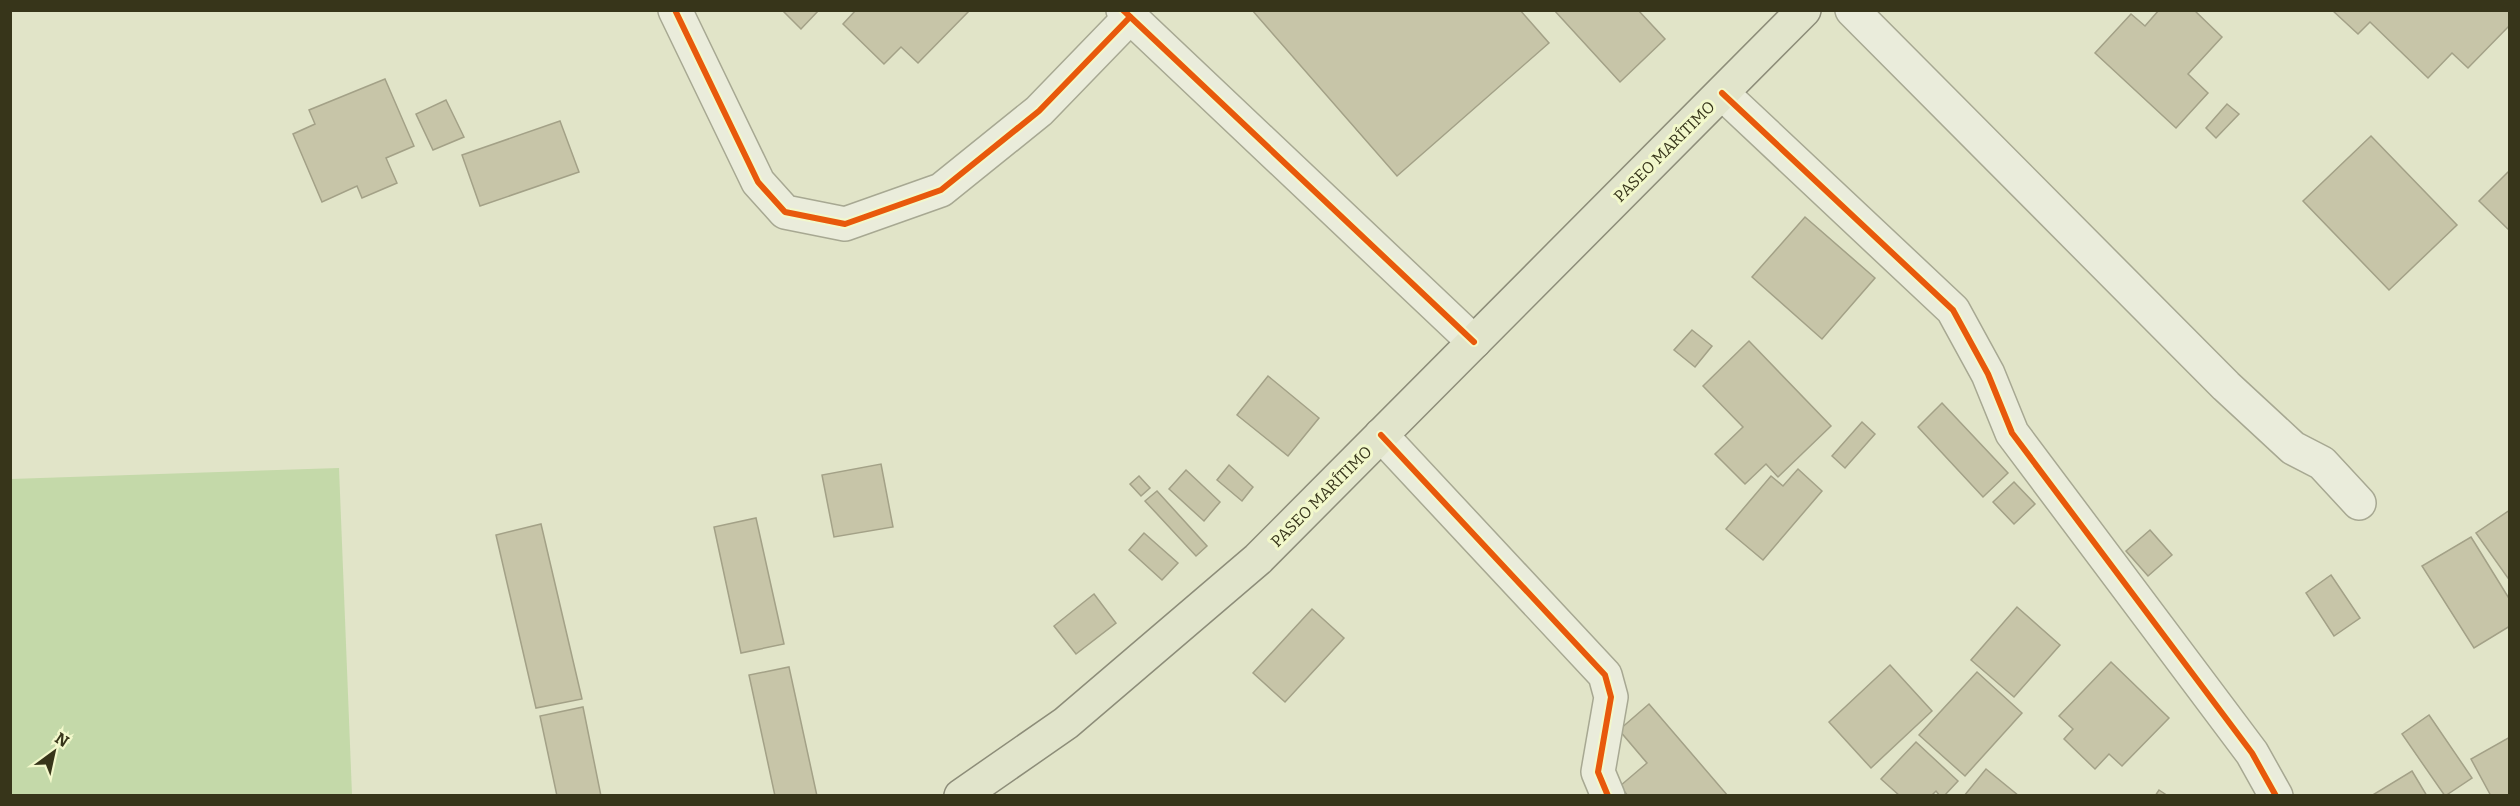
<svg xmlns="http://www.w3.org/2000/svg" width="2520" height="806" viewBox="0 0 2520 806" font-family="Bitter,serif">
  <rect width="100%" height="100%" fill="#e1e4c8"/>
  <!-- green -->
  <polygon fill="#c4d9a9" points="339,468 352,795 11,795 11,479"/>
  <!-- building -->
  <g fill="#c7c5a8" stroke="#a3a187" stroke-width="1.5">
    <polygon points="782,10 819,10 801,29"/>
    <polygon points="856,10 970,10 918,63 901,47 884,64 843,24"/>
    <polygon points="1252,10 1520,10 1549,43 1397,176"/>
    <polygon points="1554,10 1638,10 1665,39 1620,82"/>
    <polygon points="2159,10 2194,10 2222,37 2188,74 2208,93 2176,128 2095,53 2131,14 2145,26"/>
    <polygon points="2332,10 2510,10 2510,25 2468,68 2452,53 2428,78 2370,22 2358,34"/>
    <polygon points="385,79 414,146 386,158 397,183 362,198 357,186 322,202 293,134 315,124 309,110"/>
    <polygon points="446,100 464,137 433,150 416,114"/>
    <polygon points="2227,104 2239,114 2216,138 2206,128"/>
    <polygon points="560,121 579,172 480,206 462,155"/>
    <polygon points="2371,136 2457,225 2389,290 2303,201"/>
    <polygon points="2510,170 2510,231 2479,201"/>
    <polygon points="1805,217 1875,278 1822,339 1752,277"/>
    <polygon points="1692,330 1712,346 1695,367 1674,350"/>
    <polygon points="1749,341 1831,426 1778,477 1766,464 1745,484 1715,454 1743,427 1703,386"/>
    <polygon points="1268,376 1319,418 1288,456 1237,415"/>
    <polygon points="1942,403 2008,473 1983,497 1918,427"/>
    <polygon points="1862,422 1875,434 1845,468 1832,456"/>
    <polygon points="881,464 893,527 834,537 822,475"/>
    <polygon points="1229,465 1253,487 1242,501 1217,480"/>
    <polygon points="1798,469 1822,491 1763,560 1726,529 1771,476 1783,486"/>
    <polygon points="1186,470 1220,502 1204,521 1169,489"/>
    <polygon points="1139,476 1150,488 1141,496 1130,484"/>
    <polygon points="2014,482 2035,504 2014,524 1993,502"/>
    <polygon points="1157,491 1207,546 1196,556 1145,501"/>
    <polygon points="2510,510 2510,581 2476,533"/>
    <polygon points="756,518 784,644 741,653 714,527"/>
    <polygon points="541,524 582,699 536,708 496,535"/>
    <polygon points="2150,530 2172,555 2148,576 2126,551"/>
    <polygon points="1144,533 1178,563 1162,580 1129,550"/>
    <polygon points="2471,537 2510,600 2510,626 2474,648 2422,566"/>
    <polygon points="2331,575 2360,618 2334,636 2306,593"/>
    <polygon points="1094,594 1116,623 1076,654 1054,626"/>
    <polygon points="2017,607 2060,645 2014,697 1971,660"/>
    <polygon points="1312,609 1344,638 1285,702 1253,673"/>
    <polygon points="2111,662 2169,718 2122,766 2109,754 2095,769 2064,739 2073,729 2059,716"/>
    <polygon points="1890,665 1932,711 1871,768 1829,722"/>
    <polygon points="789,667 817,796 775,796 749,675"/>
    <polygon points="1977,672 2022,713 1965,776 1919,735"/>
    <polygon points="1649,704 1728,796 1628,796 1620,786 1647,763 1619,730"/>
    <polygon points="583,707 601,796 557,796 540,716"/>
    <polygon points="2429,715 2472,778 2445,796 2402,734"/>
    <polygon points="2510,737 2510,796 2491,796 2471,759"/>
    <polygon points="1916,742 1958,781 1944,796 1940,796 1936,791 1931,796 1900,796 1881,779"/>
    <polygon points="1986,769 2019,796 1964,796"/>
    <polygon points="2412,771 2427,796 2371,796"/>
    <polygon points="2159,790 2168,796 2155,796"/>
  </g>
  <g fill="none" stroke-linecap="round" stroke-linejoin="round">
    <!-- minor casing -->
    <g stroke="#a7a892" stroke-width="36">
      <g id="minor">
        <polyline points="675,10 758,182 785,212 845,224 941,190 1039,111 1130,17"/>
        <polyline points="1123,10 1474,342"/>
        <polyline points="1852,10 2226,386 2293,448 2322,463 2359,503"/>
        <polyline points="1722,93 1953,310 1988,374 2012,433 2252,753 2276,796"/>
        <polyline points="1381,435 1605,675 1611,697 1598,772 1608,796"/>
      </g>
    </g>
    <!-- major casing -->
    <g stroke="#8d8d79" stroke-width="36">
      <polyline id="major" points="961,796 1066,723 1258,559 1804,10"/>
    </g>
    <!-- minor -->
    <use href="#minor" stroke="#eaecdb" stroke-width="33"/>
    <!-- major -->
    <use href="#major" stroke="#e1e4cb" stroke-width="33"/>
    <!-- cycleway casing -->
    <g stroke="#f2f8cb" stroke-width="10">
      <g id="cycleway">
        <polyline points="675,10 758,182 785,212 845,224 941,190 1039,111 1130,17"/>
        <polyline points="1123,10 1474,342"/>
        <polyline points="1722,93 1953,310 1988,374 2012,433 2252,753 2276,796"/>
        <polyline points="1381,435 1605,675 1611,697 1598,772 1608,796"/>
      </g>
    </g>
    <!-- cycleway -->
    <use href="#cycleway" stroke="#e8590c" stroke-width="6"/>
  </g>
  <g text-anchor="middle" stroke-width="6" stroke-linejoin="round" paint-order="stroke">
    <!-- street labels -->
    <g font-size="16" fill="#37351a" stroke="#f2f8cb">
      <text transform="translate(1664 151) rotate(-45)" y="6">PASEO MARÍTIMO</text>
      <text transform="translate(1321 496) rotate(-45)" y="6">PASEO MARÍTIMO</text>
    </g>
  </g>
  <!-- border -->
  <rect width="2520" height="806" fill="none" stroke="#37351a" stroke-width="24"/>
  <!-- north arrow -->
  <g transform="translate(54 752) rotate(33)" stroke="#f2f8cb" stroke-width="4.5" paint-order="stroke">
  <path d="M0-4.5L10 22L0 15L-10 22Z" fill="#37351a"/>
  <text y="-9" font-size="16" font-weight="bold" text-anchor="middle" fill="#37351a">N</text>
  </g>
</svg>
